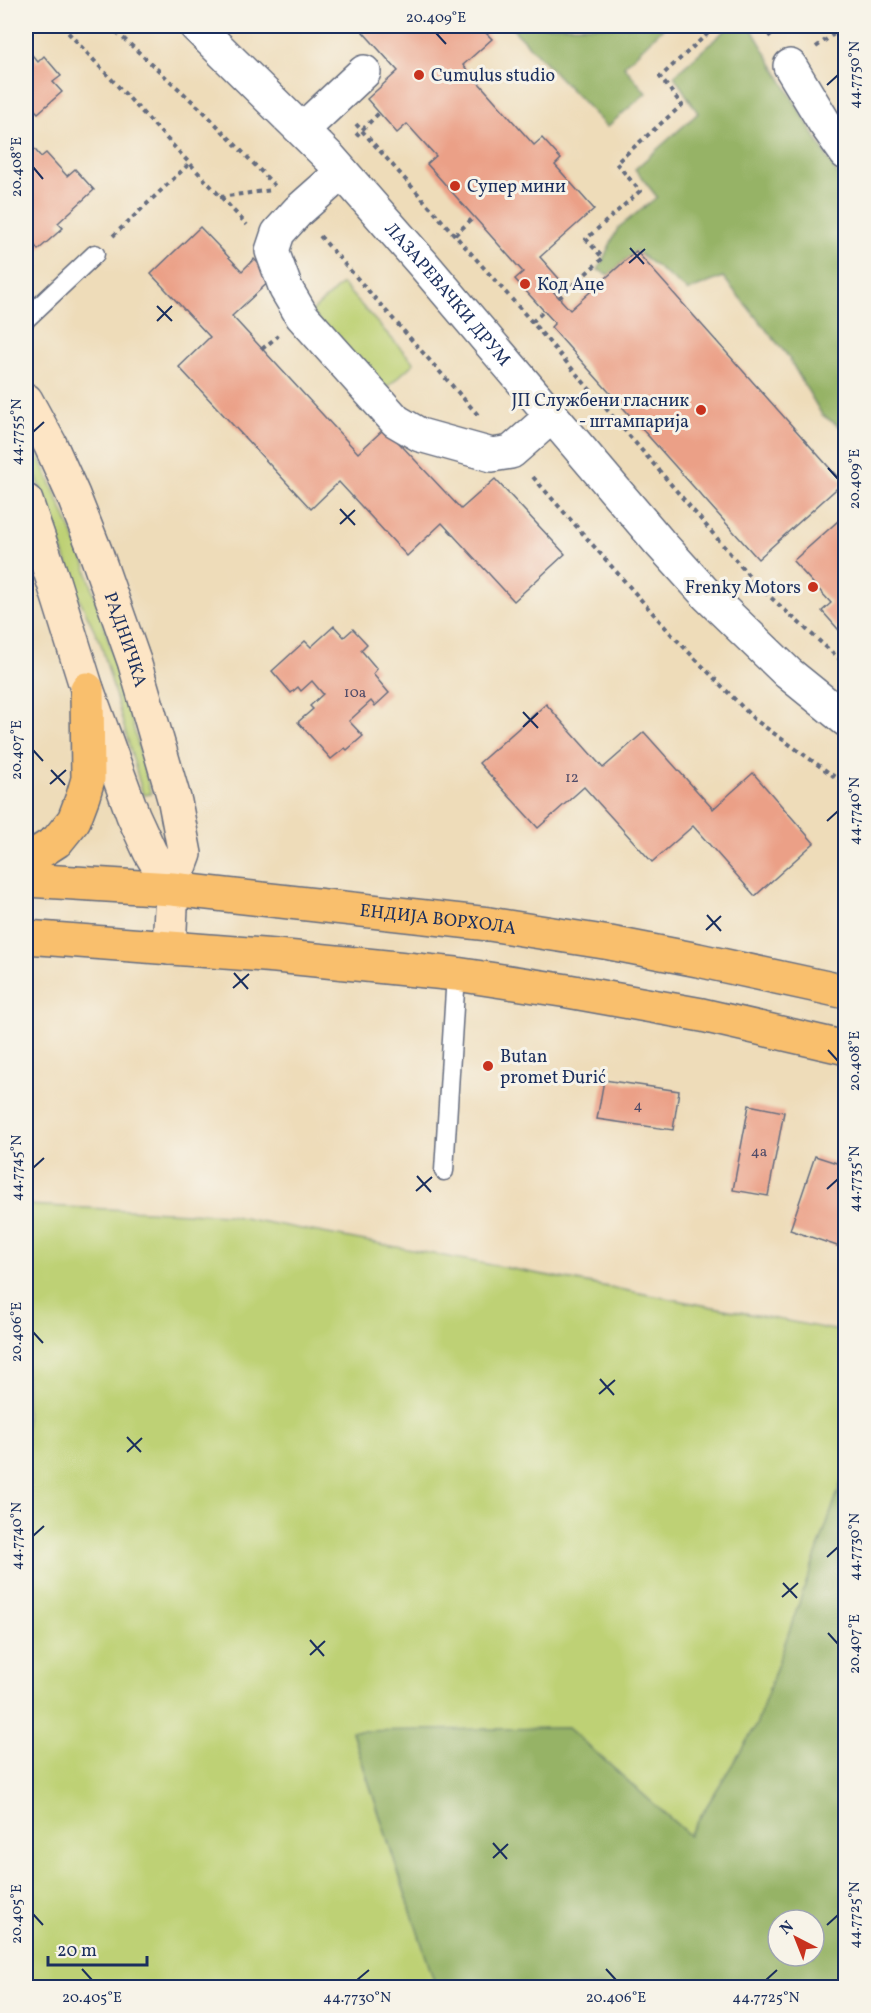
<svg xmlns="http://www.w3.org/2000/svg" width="871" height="2013" viewBox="0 0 871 2013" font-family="Vollkorn,serif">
  <rect width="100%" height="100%" fill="#f7f3e8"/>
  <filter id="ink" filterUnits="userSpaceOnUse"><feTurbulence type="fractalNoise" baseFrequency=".0167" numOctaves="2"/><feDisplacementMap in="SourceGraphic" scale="12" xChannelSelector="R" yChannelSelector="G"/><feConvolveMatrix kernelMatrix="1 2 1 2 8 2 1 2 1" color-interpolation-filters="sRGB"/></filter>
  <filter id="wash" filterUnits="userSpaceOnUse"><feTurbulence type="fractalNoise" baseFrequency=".008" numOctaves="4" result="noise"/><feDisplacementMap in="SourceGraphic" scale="24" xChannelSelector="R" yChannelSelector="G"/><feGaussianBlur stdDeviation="1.35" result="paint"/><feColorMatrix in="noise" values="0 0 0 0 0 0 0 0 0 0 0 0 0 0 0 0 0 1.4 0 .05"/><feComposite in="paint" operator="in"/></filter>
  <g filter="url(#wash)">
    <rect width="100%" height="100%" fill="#eedcb9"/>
    <!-- green -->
    <g fill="#bed175" stroke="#6c806a" stroke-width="1.5">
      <polygon points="342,284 414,363 383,391 311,312"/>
      <polygon points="26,426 83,558 122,684 151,794 143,795 101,644 78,596 53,521 26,449"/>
      <polygon points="26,1205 228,1215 845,1332 845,1472 756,1726 689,1835 568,1728 352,1732 436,1987 26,1987"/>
    </g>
    <!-- forest -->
    <g fill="#96b366" stroke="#587162" stroke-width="1.5" fill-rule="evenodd">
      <polygon points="510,26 665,26 624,66 646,93 607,127"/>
      <polygon points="730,26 750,26 837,174 845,184 845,430 822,415 787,355 723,277 688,291 636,251 609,275 598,270 618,228 657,197 635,169 698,113 674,76"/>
      <path d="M845,1472v515h-409l-84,-256 216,-3 121,107 67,-109zM778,1920h36v36h-36z"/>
    </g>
    <g id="blocks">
      <!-- building -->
      <g fill="#eba087">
        <polygon points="370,26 479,26 492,39 463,65 534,145 542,138 561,159 555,165 594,209 540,257 562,282 552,290 570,310 636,251 843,483 758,559 551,327 555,323 515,279 523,272 427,164 436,156 407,124 397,133 367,99 398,71 363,32"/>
        <polygon points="26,48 38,62 44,56 61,76 53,82 62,92 38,113 34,109 26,116"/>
        <polygon points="26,139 41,157 46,153 67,176 75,169 94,190 58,223 63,228 38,250 33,243 26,250"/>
        <polygon points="200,227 242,271 254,259 273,278 232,316 358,453 385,428 461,509 495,479 565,554 514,601 442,523 407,556 339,482 311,509 179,367 210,337 151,274"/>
        <polygon points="846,514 846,638 822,611 831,603 793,561"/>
        <polygon points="334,626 344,637 353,629 367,644 361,650 377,669 373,674 389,693 375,706 371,701 349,721 363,736 347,750 345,748 331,759 298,722 313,709 310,706 323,694 312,681 301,691 298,687 291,693 272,671 305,641 311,647"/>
        <polygon points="546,704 603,768 644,732 713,809 753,773 814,843 755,896 693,826 652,862 584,787 538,828 479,763"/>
        <polygon points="604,1080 679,1091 673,1130 597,1119"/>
        <polygon points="749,1105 784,1112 768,1196 733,1190"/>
        <polygon points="815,1156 846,1166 846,1249 790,1230"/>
      </g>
    </g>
  </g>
  <g filter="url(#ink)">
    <use href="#blocks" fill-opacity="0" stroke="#656c7e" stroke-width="1.5"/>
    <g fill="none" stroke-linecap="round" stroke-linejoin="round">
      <!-- lane casing -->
      <g stroke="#656c7e" stroke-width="21">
        <g id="lane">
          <polyline points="26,319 95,254"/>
          <polyline points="444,1171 456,974"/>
        </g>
      </g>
      <!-- street casing -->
      <g stroke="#656c7e" stroke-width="36">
        <g id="street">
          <path id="s1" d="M196,26l135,133 92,105 236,278 48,53 81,78 58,47"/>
          <polyline points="790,66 824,122 846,153"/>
          <polyline points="302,130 364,72"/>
          <polyline points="342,172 298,211 278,233 272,251 286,289 302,316 396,421 420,435 492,455 511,452 552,416"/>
        </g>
      </g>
      <!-- secondary casing -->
      <g stroke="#656c7e" stroke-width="36">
        <g id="secondary">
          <path id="s2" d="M26,400l24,44 23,51 23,58 38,108 41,141 10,52 -13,35 -3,59"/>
          <polyline points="26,501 52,577 87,689 133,815 150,852 172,889"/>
        </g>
      </g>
      <!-- primary casing -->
      <g stroke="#656c7e" stroke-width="36">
        <g id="primary">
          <polyline points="26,861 57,841 74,820 83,796 88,779 87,689"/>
          <path id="s3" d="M26,880l146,9 317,35 121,19 88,17 148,32"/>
          <polyline points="26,937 276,956 456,974 568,991 702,1015 846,1048"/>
        </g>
      </g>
      <!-- path -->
      <g stroke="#656c7e" stroke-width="4" stroke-dasharray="4.5 4.5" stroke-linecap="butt">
        <polyline points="62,26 247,225"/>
        <polyline points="110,26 204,112 275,186"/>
        <polyline points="763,26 773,40"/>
        <polyline points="816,47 845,26"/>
        <polyline points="356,124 532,322 757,585 846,665"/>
        <polyline points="356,136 379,113"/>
        <polyline points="220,197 272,190"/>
        <polyline points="455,235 474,217"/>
        <polyline points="113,236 189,164"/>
        <polyline points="320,236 478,415"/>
        <polyline points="559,298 603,258 586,239 640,191 616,163 682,105 660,77 716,26"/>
        <polyline points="532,322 544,311"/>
        <polyline points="262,349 278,336"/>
        <polyline points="533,477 672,635 754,719 846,785"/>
      </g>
      <!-- lane -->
      <use href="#lane" stroke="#fff" stroke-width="18"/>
      <!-- street -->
      <use href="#street" stroke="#fff" stroke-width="33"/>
      <!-- secondary -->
      <use href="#secondary" stroke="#fde5c5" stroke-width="33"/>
      <!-- primary -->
      <use href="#primary" stroke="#f9bf6d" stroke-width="33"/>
    </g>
  </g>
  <!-- ticks -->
  <path fill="none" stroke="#1b2f5e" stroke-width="2" d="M436,33l10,11M827,85l11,-10M33,167l10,12M630,248l14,16M629,263l16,-14M157,306l15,15M157,321l15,-15M33,432l11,-10M828,468l10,11M340,509l15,16M340,524l15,-14M523,712l15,16M523,727l15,-14M33,750l10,11M51,770l14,15M50,784l16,-14M827,821l11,-10M707,915l14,16M706,930l15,-14M234,973l14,16M233,988l16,-14M828,1050l10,11M33,1168l11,-10M417,1176l14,16M827,1189l11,-10M416,1191l16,-14M33,1332l10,11M600,1379l14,16M599,1394l16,-14M127,1437l14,15M127,1452l15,-14M33,1536l11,-10M827,1557l11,-10M783,1583l14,15M782,1597l16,-14M828,1633l10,11M310,1640l14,16M310,1655l15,-14M493,1843l14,16M493,1858l15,-14M33,1914l10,11M827,1925l11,-10M82,1969l10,11M606,1969l10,11M357,1980l12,-10M766,1980l11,-10"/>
  <!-- markers -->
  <g fill="#c8321e" stroke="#f7f3e8" stroke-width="2">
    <circle cx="419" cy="75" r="6"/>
    <circle cx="455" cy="186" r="6"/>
    <circle cx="525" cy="284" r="6"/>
    <circle cx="701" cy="410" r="6"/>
    <circle cx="813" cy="587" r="6"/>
    <circle cx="488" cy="1066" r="6"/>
  </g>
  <g text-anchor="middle" stroke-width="6" stroke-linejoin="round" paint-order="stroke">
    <!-- number labels -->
    <g font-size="15" fill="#4f4b68">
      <text x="355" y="697">10a</text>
      <text x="572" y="782">12</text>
      <text x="638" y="1110">4</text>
      <text x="759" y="1156">4a</text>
    </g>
    <!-- poi labels -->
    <g font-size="18" fill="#1b2f5e" stroke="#f7f3e8" text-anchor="start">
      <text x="431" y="81">Cumulus studio</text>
      <text x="467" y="192">Супер мини</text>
      <text x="537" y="290">Код Аце</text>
      <text x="689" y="406" text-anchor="end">ЈП Службени гласник<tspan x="689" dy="21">- штампарија</tspan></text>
      <text x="801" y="593" text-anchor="end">Frenky Motors</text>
      <text x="500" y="1062">Butan<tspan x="500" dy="21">promet Đurić</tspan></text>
    </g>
    <!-- street labels -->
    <g font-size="18" fill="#1b2f5e" stroke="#f7f3e8">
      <text dy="6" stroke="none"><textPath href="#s1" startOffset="368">ЛАЗАРЕВАЧКИ ДРУМ</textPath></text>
      <text dy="6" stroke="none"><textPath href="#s2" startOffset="260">РАДНИЧКА</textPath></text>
      <text dy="6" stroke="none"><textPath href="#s3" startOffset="414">ЕНДИЈА ВОРХОЛА</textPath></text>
    </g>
  </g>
  <!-- margin -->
  <rect width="871" height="2013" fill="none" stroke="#f7f3e8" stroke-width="66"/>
  <!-- north arrow -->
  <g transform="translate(796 1938) rotate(318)"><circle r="28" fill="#f7f3e8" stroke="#9fa5b1" stroke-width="1.5"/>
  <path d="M0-4.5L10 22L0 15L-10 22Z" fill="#c8321e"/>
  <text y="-9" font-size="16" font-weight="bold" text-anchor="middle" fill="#1b2f5e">N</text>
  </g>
  <!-- scale -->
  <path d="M48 1956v9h99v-9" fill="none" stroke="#1b2f5e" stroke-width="3"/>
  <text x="57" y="1956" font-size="18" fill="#1b2f5e" stroke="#f7f3e8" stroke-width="4.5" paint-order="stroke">20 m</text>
  <rect x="33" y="33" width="805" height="1947" fill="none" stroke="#1b2f5e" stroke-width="2"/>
  <g font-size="15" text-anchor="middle" fill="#1b2f5e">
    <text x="436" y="22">20.409°E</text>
    <text transform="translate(854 75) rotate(-90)" y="5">44.7750°N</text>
    <text transform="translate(16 167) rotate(-90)" y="5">20.408°E</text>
    <text transform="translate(16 432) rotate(-90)" y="5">44.7755°N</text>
    <text transform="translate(854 479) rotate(-90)" y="5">20.409°E</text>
    <text transform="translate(16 750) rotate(-90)" y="5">20.407°E</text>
    <text transform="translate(854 811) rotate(-90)" y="5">44.7740°N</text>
    <text transform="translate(854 1061) rotate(-90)" y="5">20.408°E</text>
    <text transform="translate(16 1168) rotate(-90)" y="5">44.7745°N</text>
    <text transform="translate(854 1179) rotate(-90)" y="5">44.7735°N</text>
    <text transform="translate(16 1332) rotate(-90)" y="5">20.406°E</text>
    <text transform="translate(16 1536) rotate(-90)" y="5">44.7740°N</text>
    <text transform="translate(854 1547) rotate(-90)" y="5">44.7730°N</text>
    <text transform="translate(854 1644) rotate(-90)" y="5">20.407°E</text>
    <text transform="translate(16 1914) rotate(-90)" y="5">20.405°E</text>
    <text transform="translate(854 1915) rotate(-90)" y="5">44.7725°N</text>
    <text x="92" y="2002">20.405°E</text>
    <text x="357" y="2002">44.7730°N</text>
    <text x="616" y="2002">20.406°E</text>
    <text x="766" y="2002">44.7725°N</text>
  </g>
</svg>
